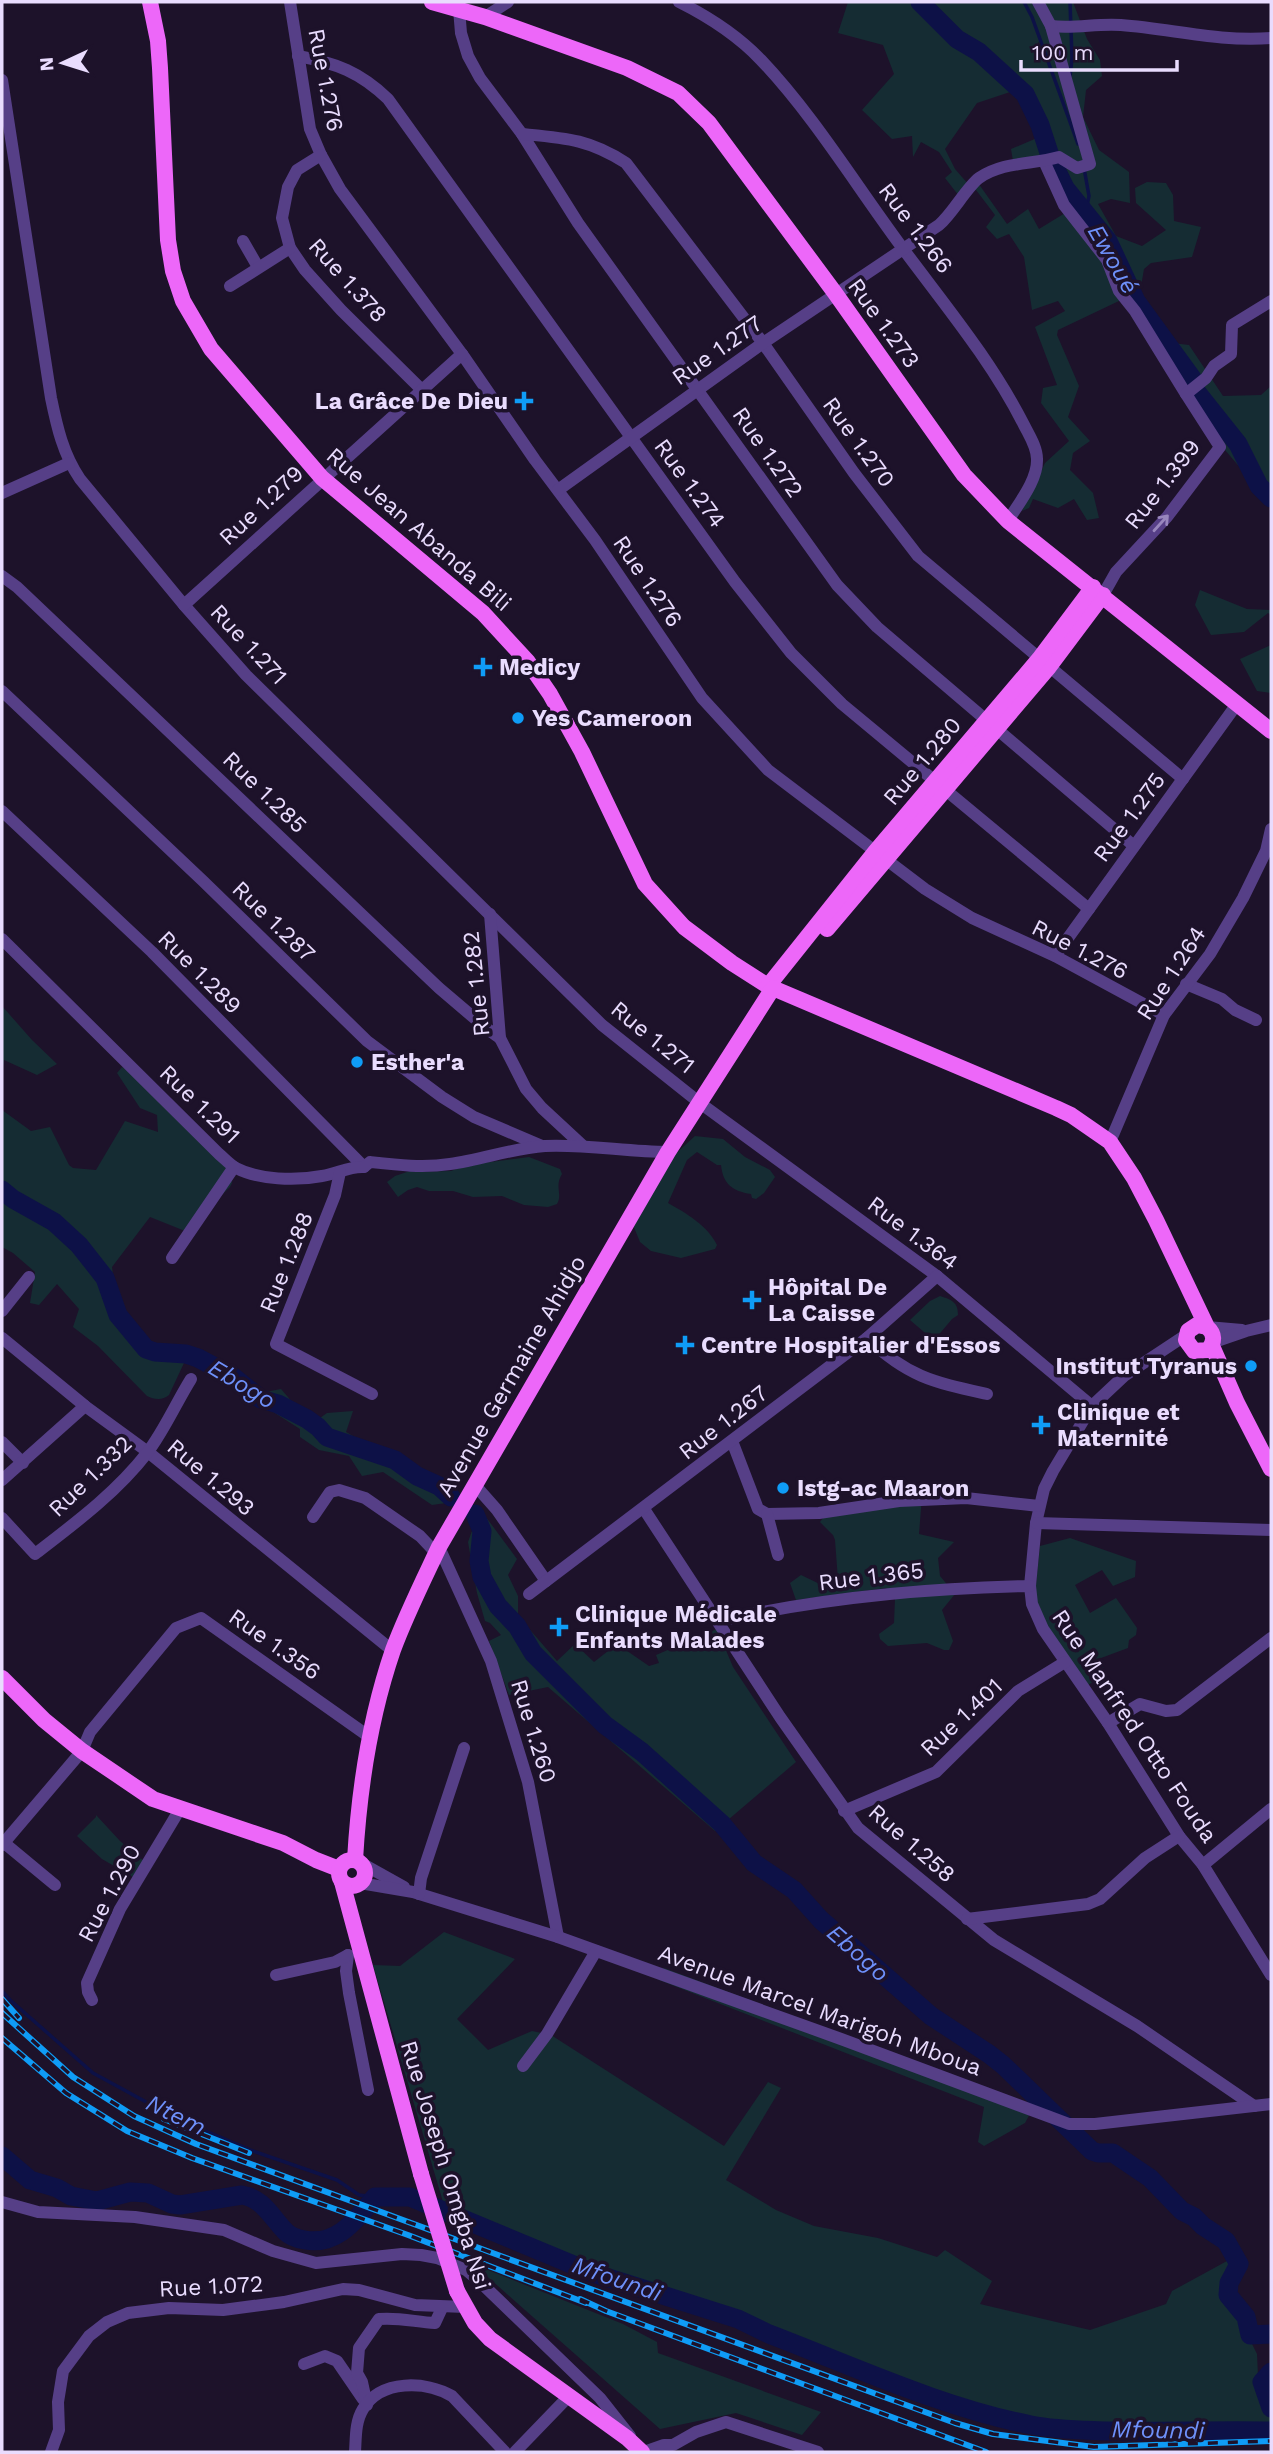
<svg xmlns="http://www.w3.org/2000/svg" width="1273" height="2454" viewBox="0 0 1273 2454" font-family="'Work Sans',sans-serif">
  <rect width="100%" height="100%" fill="#1d122a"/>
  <!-- green -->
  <g fill="#152c33" fill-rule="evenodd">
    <path d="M848,2h225l14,37 13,21 2,16 -16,14 -3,27 16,33 30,22 1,31 -19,-4 -13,5 18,32 26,10 24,-16 -30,-27 -1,-15 12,-6 19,1 7,12 1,26 27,6 -9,30 -41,6 -7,6 -5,29 33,45 17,2 34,51 38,-1 10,-9v118l-46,-54 -5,-12 -99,-138 -63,30 -1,5 22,51 -11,31 22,24 -17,12 -3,17 23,23 6,25 -12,2 -13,-21 -16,9 -25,-9 -4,9 -7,3 23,-48 24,-22 -28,-38 2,-15 14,-3 -22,-58 30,-16 -7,-10 -26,9 -8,-53 -15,-23 -12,5 -11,-12 9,-12 -19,-25 -17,6 -14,-18 7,-6 -13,-20 -18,-10 -8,15 -1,-21 -20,3 -30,-29 32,-36 -11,-29 -45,-12zM1013,91l9,11 15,36 -26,11 2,12 33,-4 24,53 -31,19 -11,-20 -21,15 -31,-44 -7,5 -14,-16 -10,-20 32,-46z"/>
    <polygon points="1200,590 1247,609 1271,610 1271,615 1268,613 1244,632 1211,635 1195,605"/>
    <polygon points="1271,645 1271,693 1257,691 1240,659"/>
    <polygon points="2,1006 32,1040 57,1064 37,1075 4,1060 2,1074"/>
    <path d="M122,1067l8,5 101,97 1,14 -2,4 -45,44 -35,-14 -38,50 4,30 32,49 49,6 20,8 43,33 21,-4 19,22 20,7 7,-5 26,-2 -7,21 56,32 31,13 13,26 -14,2 -49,-33 -21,4 -13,-20 -30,-6 -19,-13v-8l-101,-64 -15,-2 -15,32c-6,5 -14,5 -22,1l-49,-50 -25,-19 6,-18 -22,-25 -18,21 -9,-2 5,-31 -22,-19 -11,-6v-137l29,21 19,-4 19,38 4,3 23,2 29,-49 33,11 -1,-17 -17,-7 -23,-35z"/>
    <path d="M695,1136l28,3 22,18 25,13 5,7 -11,16 -8,6 -4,-1 -1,-4c-19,-3 -28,-10 -30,-29h-4l-20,-13 -10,8 -19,43c18,10 40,23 49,42l-2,4 -34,9 -30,-7 -11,-9 -9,-22 42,-64z"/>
    <path d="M529,1157l31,12 2,5c-8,13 1,20 -5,30l-9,3 -24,-2 -22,-9 -29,1 -20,-6h-24l-12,-4 -9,3 -10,7 -11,-15 8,-6 18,-6v2l38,-1 16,-6z"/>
    <path d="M940,1296c12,4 18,6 18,19l-6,4 -16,19h-5l-21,-18 20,-19z"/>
    <polygon points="904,1493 918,1494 922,1496 919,1534 954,1542 938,1558 940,1576 955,1594 942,1610 953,1641 949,1650 944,1650 927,1643 888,1646 880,1639 879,1634 894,1623 895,1599 886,1588 796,1600 790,1583 801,1575 826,1587 838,1580 835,1540 833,1535 820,1522 823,1518 899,1501"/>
    <polygon points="480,1509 517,1559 508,1575 518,1596 518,1616 557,1661 575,1644 594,1662 617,1644 649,1666 659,1663 656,1655 717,1629 733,1667 796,1762 715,1831 548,1687 509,1695 489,1641 501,1635 490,1623 485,1621 477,1593 468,1542"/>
    <polygon points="1070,1538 1136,1561 1135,1577 1113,1586 1102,1570 1075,1585 1090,1613 1116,1598 1137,1628 1136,1635 1129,1640 1128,1648 1101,1658 1105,1674 1088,1685 1040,1619 1035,1594 1040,1546"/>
    <polygon points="96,1815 120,1841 144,1861 133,1877 102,1859 77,1836 96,1817"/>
    <path d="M444,1932l71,27 -58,60 31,31 44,-19 19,4 173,111 44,-64 13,6 -55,92 50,30 38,16 64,12 59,19 8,-7 47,31 -12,23 110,26 76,-26 6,-13 55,-30 8,3 -5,9 -5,19 3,11 14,12 3,6 2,13 10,20 1,22 5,15 8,9v31c-71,-5 -142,6 -213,-2 -54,-6 -104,-25 -154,-44 -45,-17 -90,-34 -135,-51l-31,-15 -145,-46 -147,-61 -73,-247 27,1z"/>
    <polygon points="664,1968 1034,2106 1025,2123 984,2146 978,2142 984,2107 659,1980 656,1972"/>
    <polygon points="473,2264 623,2324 657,2342 658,2353 821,2412 802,2435 736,2413 660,2429"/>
  </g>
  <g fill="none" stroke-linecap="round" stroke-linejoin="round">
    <!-- stream -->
    <g stroke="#0d1147" stroke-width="3.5">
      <polyline points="1024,2 1032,17 1078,144"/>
      <polyline points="1070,77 1072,58 1070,2"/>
      <polyline points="1084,168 1089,196 1086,211"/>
      <polyline points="2,1991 10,2000 93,2073 148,2103 201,2129 253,2151 337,2180 359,2195 375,2197"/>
    </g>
    <!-- river -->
    <g stroke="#0d1147" stroke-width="19">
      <polyline points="920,2 957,39 979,52 1025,94 1040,125 1051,159 1065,188 1108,241 1136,301 1192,378 1195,390 1238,444 1259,486 1271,498"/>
      <polyline points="2,1190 13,1199 54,1222 79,1245 105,1278 118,1315 146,1349 155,1352 186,1354 198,1358 232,1376 261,1399 278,1404 307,1419 318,1427 327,1437 395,1460 417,1476 439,1486 451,1497"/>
      <polyline points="475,1514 482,1531 479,1561 482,1577 498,1606 517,1626 533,1653 605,1725 642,1752 722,1824 754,1863 794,1890 821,1920 931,2016 989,2054 1003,2065 1092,2151 1098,2153 1113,2153 1150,2178 1182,2211 1194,2217 1203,2226 1226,2241 1239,2264 1229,2283 1228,2295 1246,2317 1250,2335 1271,2334"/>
      <path d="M2,2156l28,24 27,8 14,8 26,5 33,-9 18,1 24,11 8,1 62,-10c22,4 29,22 44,37 5,5 13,7 19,8 33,6 51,-21 70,-43h35l183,76 145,46 31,15c84,32 174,74 262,91 25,5 50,5 75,6 55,1 110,-1 165,0"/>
      <polyline points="1271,2372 1262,2382 1271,2408"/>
    </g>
    <!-- minor -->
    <g stroke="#563f87" stroke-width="12">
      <polyline points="290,2 310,129 321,155 340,189 462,354 535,460 595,540 702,698 768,770 925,889 972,918 1055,956 1164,1015"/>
      <path d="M679,2c30,15 59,34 82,58 53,56 94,124 140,186 43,58 90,114 123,179 5,10 13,22 13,34 1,21 -19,45 -29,62"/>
      <polyline points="459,9 461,33 468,56 480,78 522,134 578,223 837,585 877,627 1134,846"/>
      <polyline points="485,17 508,2"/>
      <path d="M1051,26c24,3 46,-3 70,-1 52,4 97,17 150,13"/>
      <path d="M298,56c38,7 62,16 90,43l347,483 56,71 51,51 247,205"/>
      <path d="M2,80l49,318c6,29 12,56 29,81l104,126 62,70 356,350 98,78 237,173 155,130"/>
      <path d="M522,134c43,4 67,5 104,29l137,180 91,130 64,83 265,223"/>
      <polyline points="321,155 297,170 288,187 282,218 290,248 305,270 341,310 422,390"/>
      <polyline points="1044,161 1064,205 1107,260 1119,291 1135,311 1186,394"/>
      <polyline points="243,241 258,267"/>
      <polyline points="230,286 290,248"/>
      <path d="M558,490l205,-147 176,-118c14,-12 27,-37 40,-47 25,-17 53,-13 80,-21l18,11 13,-4 -39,-138 -13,-24"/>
      <polyline points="2,493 69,463"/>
      <polyline points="2,576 17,587 439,988 486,1028 500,1038"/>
      <polyline points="1103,595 1116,572 1167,517 1220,447 1186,394 1206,378 1214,366 1231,354 1232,325 1271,301"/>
      <polyline points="184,605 462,354"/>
      <polyline points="2,691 203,881 367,1041 442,1097 474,1117 542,1146"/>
      <polyline points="2,811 152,952 364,1167"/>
      <polyline points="490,914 500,1038 526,1089 542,1108 583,1146"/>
      <path d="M2,939l217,215c5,4 10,10 17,14 23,12 60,13 86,8 15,-2 27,-10 42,-9l6,-5c27,3 53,6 80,2 31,-4 63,-16 95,-18 41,-2 82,6 123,6"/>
      <polyline points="1055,956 1237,704"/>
      <polyline points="1186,984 1222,999 1235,1010 1256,1020"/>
      <polyline points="1110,1142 1164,1015 1210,954 1243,898 1266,851 1271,829"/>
      <polyline points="340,1172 335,1195 276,1344 372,1394"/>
      <polyline points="172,1258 234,1167"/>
      <polyline points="2,1311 29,1277"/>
      <polyline points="1207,1327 1242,1330"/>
      <polyline points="1186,1335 1124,1376 1092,1406 1053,1471 1044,1489 1036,1523 1030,1586 1032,1604 1043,1629 1108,1723 1179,1836 1203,1865 1271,1975"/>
      <polyline points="2,1338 85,1406 148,1452 393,1651"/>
      <path d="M867,1338c41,39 66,44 120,56"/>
      <polyline points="1214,1342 1246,1331 1271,1325"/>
      <polyline points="732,1441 758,1509 767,1514 819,1513 899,1501 966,1498 1039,1506"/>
      <polyline points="2,1442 23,1463"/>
      <polyline points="2,1480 85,1406"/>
      <polyline points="474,1484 497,1510 546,1581"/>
      <polyline points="644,1509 780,1717 858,1828 994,1940 1137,2026 1254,2106"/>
      <polyline points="767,1514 778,1555"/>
      <polyline points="313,1517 330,1492 339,1490 365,1498 420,1536 436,1553"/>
      <path d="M2,1518l33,36c39,-30 81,-61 112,-101 17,-22 29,-50 44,-74"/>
      <polyline points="1036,1523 1271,1530"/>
      <polyline points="439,1547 491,1661 528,1782 558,1937"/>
      <polyline points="529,1594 867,1338 937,1276"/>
      <path d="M719,1621c102,-23 206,-33 311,-35"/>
      <polyline points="1108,1723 1140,1704 1166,1711 1177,1710 1271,1638"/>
      <polyline points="844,1811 936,1772 1018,1691 1065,1662"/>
      <polyline points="2,1841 55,1885"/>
      <polyline points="2,1845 82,1751 90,1732 176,1628 201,1618 371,1738"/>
      <polyline points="361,1863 404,1887"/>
      <polyline points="1203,1865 1271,1809"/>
      <polyline points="360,1883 413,1892 558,1937 841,2039 1069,2124 1095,2124 1271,2104"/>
      <polyline points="419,1894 421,1878 464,1748"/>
      <polyline points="967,1919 1088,1904 1100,1899 1145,1858 1179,1836"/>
      <polyline points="348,1955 346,1971 349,1993 368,2090"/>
      <polyline points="276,1975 335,1962 348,1955"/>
      <polyline points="92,2000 88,1992 87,1983 120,1909 180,1809"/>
      <polyline points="523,2066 547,2034 596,1951"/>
      <polyline points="2,2202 38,2212 135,2217 224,2230 273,2251 316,2263 402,2254 421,2255 437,2258 466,2270 478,2280 600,2398 630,2436"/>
      <polyline points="304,2364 325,2356 337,2361 363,2399"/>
      <path d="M367,2405l-5,-23 -5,-9 2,-25 20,-29c19,-2 37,3 56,4l7,-15"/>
      <polyline points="51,2452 59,2430 58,2402 63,2371 89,2336 107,2322 128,2313 169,2308 223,2310 284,2302 343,2289 359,2290 415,2305 465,2307"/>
      <path d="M355,2452c1,-14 0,-30 8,-43 18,-30 63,-28 89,-13l53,56"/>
      <polyline points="515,2452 569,2396"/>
      <polyline points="644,2452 664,2445 673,2445 696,2432 726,2422 818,2452"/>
    </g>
    <!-- major -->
    <g stroke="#ed67f9" stroke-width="16">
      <path d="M150,2l8,39 2,27 8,172 5,31 10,30 28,48 111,129 161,135 45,49 22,32 32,58 63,132 39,43 48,36 36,23 288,122 15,7 39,27 24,36 22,42 51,107c8,7 8,15 1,23l-14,1 -8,-11 2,-9 9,-6 10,2"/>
      <polyline points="432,2 485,17 627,68 678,93 709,123 835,293 964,475 1008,521 1271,731"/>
      <polyline points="827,929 1049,667 1103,595"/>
      <polyline points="768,986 875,852 1039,659 1093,587"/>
      <polyline points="1212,1346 1237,1403 1271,1469"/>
      <polyline points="2,1678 44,1720 82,1751 153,1799 283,1843 316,1860 339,1869"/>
      <circle cx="352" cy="1873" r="13"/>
      <path d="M355,1860c4,-70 15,-143 38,-210 13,-35 30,-69 46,-103l229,-395 105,-164"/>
      <polyline points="342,1882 421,2174"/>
      <polyline points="457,2291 475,2323 490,2339 627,2438 642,2452"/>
    </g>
    <!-- rail casing -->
    <g stroke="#0f9cf6" stroke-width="6">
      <g id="rail">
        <polyline points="2,1999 19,2018"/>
        <polyline points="2,2013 73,2077 134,2116 196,2144 955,2423 993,2434 1094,2447 1271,2441"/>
        <polyline points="2,2038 66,2093 127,2131 192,2158 408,2235 586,2303"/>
        <polyline points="164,2119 249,2153"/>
        <polyline points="580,2299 606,2311 986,2452"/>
      </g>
    </g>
    <!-- rail -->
    <use href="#rail" stroke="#1d122a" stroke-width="3.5" stroke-dasharray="10" stroke-linecap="butt"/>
    <!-- major-bridge -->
    <polyline stroke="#ed67f9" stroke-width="16" points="421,2174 457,2291"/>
  </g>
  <!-- one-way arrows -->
  <defs><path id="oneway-shaft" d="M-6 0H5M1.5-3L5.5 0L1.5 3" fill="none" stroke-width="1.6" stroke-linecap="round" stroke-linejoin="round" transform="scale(1.75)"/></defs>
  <use stroke="#9886bd" href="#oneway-shaft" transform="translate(1161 523) rotate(-48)"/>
  <!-- markers -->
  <g fill="#0f9cf6" stroke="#1d122a" stroke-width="2.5">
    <path d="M520.5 390.5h7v7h7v7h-7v7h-7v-7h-7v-7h7z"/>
    <path d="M479.5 656.5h7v7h7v7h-7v7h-7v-7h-7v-7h7z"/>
    <circle cx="518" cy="718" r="7"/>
    <circle cx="357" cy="1062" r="7"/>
    <path d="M748.5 1289.5h7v7h7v7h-7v7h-7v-7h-7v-7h7z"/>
    <path d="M681.5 1334.5h7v7h7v7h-7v7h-7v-7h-7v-7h7z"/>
    <circle cx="1251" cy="1366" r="7"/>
    <path d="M1037.5 1414.5h7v7h7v7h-7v7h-7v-7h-7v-7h7z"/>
    <circle cx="783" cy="1488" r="7"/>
    <path d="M555.5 1616.5h7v7h7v7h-7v7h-7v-7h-7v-7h7z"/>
  </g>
  <g text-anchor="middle" stroke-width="7" stroke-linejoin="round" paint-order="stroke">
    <!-- street labels -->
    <g font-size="23" fill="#e9dcfe" stroke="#1d122a">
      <text transform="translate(326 80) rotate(79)" y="8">Rue 1.276</text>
      <text transform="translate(916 228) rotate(53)" y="8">Rue 1.266</text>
      <text transform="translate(348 280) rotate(48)" y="8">Rue 1.378</text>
      <text transform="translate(884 323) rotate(54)" y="8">Rue 1.273</text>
      <text transform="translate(717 350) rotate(-35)" y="8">Rue 1.277</text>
      <text transform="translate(859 442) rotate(54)" y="8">Rue 1.270</text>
      <text transform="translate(768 452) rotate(55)" y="8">Rue 1.272</text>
      <text transform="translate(690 483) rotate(54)" y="8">Rue 1.274</text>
      <text transform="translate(1162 484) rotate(-52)" y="8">Rue 1.399</text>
      <text transform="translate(261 505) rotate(-43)" y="8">Rue 1.279</text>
      <text transform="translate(419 529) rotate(41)" y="8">Rue Jean Abanda Bili</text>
      <text transform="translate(648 581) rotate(56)" y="8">Rue 1.276</text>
      <text transform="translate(249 644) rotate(47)" y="8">Rue 1.271</text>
      <text transform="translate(922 761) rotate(-50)" y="8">Rue 1.280</text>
      <text transform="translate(265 792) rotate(44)" y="8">Rue 1.285</text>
      <text transform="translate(1129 817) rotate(-54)" y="8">Rue 1.275</text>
      <text transform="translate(274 921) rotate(44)" y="8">Rue 1.287</text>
      <text transform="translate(1080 949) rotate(27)" y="8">Rue 1.276</text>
      <text transform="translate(200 972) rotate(45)" y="8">Rue 1.289</text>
      <text transform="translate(1171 973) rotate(-57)" y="8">Rue 1.264</text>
      <text transform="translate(476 984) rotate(-96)" y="8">Rue 1.282</text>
      <text transform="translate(653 1037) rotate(39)" y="8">Rue 1.271</text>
      <text transform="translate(200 1104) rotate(44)" y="8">Rue 1.291</text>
      <text transform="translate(913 1233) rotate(37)" y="8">Rue 1.364</text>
      <text transform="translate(286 1262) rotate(-68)" y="8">Rue 1.288</text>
      <text transform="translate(511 1376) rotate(-60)" y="8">Avenue Germaine Ahidjo</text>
      <text transform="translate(723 1422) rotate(-38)" y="8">Rue 1.267</text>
      <text transform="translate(90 1476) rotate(-44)" y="8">Rue 1.332</text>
      <text transform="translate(211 1477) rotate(40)" y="8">Rue 1.293</text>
      <text transform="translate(871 1576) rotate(-7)" y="8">Rue 1.365</text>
      <text transform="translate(275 1644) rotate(35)" y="8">Rue 1.356</text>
      <text transform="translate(961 1717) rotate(-43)" y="8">Rue 1.401</text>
      <text transform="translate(1135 1726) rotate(56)" y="8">Rue Manfred Otto Fouda</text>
      <text transform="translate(534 1731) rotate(73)" y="8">Rue 1.260</text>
      <text transform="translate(912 1843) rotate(41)" y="8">Rue 1.258</text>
      <text transform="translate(109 1893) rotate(-62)" y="8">Rue 1.290</text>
      <text transform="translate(820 2010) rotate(20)" y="8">Avenue Marcel Marigoh Mboua</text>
      <text transform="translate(446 2165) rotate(73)" y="8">Rue Joseph Omgba Nsi</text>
      <text transform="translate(211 2286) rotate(-3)" y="8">Rue 1.072</text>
    </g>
    <!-- poi labels -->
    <g font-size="23" font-weight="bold" fill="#e9dcfe" stroke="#1d122a" text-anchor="start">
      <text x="508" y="409" text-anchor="end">La Grâce De Dieu</text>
      <text x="499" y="675">Medicy</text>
      <text x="532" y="726">Yes Cameroon</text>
      <text x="371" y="1070">Esther'a</text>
      <text x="768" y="1295">Hôpital De<tspan x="768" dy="26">La Caisse</tspan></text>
      <text x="701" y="1353">Centre Hospitalier d'Essos</text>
      <text x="1237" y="1374" text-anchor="end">Institut Tyranus</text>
      <text x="1057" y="1420">Clinique et<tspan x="1057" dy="26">Maternité</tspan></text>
      <text x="797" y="1496">Istg-ac Maaron</text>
      <text x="575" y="1622">Clinique Médicale<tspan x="575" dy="26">Enfants Malades</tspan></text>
    </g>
    <!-- water labels -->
    <g font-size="24" font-style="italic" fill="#6e90fa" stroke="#1d122a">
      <text transform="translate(1113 259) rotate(60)" y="8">Ewoué</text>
      <text transform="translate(242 1384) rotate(31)" y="8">Ebogo</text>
      <text transform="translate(858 1953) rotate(41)" y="8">Ebogo</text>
      <text transform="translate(176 2115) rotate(26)" y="8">Ntem</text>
      <text transform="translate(617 2279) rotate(19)" y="8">Mfoundi</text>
      <text transform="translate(1158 2430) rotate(1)" y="8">Mfoundi</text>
    </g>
  </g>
  <!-- border -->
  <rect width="1273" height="2454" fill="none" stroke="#e9dcfe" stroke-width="7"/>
  <!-- north arrow -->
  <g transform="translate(63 63) rotate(266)" stroke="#1d122a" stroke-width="5" paint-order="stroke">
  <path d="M0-5L12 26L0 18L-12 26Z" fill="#e9dcfe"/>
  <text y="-10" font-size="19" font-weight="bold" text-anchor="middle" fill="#e9dcfe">N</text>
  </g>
  <!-- scale -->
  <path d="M1021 60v10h156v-10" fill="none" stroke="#e9dcfe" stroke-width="3.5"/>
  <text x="1032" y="60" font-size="21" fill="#e9dcfe" stroke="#1d122a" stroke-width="5" paint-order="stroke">100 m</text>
</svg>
